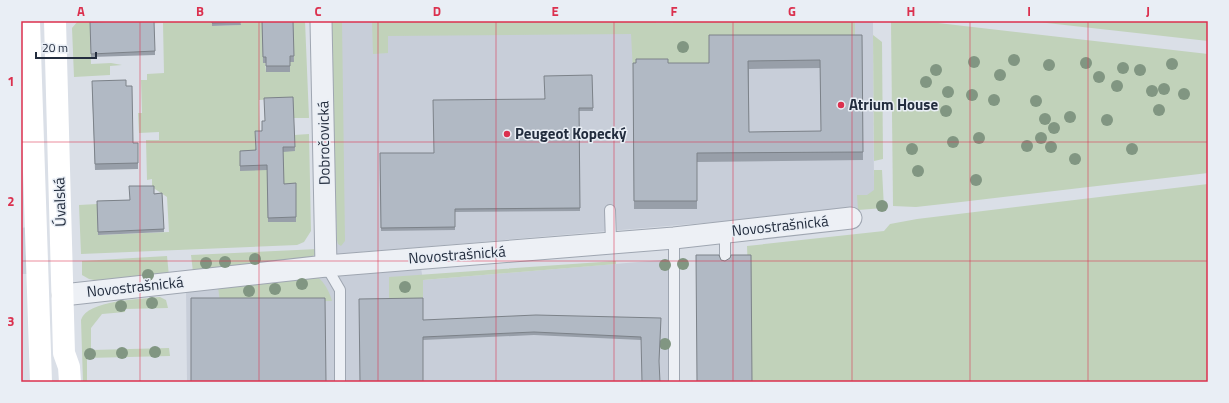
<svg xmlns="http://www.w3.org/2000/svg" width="1229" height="403" viewBox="0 0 1229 403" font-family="'Titillium Web',sans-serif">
  <rect width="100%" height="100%" fill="#dadfe7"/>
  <!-- built -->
  <g fill="#c8ced9">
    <polygon points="331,21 873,21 874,191 858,210 337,254"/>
    <polygon points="27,227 28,274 21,274 21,228"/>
    <polygon points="662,260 668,260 669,382 187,382 186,288 421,268 423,280"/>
  </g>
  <!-- green -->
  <g fill="#c1d2ba">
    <polygon points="78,21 212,21 212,26 240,25 240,21 262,21 266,72 290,71 290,62 294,62 293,21 305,21 309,118 294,118 293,102 276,99 259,100 260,136 283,152 294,135 309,134 311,231 304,242 297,245 81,254 79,205 97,204 98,235 169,232 167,197 152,187 152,179 147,180 146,140 159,140 159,132 139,133 138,113 142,113 141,80 147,80 147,74 164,73 163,23 90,26 91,64 111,63 122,65 110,66 110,75 74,77 72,28"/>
    <polygon points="331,21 342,21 345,241 341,246 338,244 337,240"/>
    <polygon points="372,21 656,21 656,23 673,23 673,21 855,21 855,43 709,44 709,71 633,71 631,34 388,36 388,53 373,54"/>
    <polygon points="891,21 938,23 1208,54 1208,173 961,202 916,207 893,206"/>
    <polygon points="1029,21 1208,21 1208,41"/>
    <polygon points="873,35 882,42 883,159 874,161"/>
    <polygon points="874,170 882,170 884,208 858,210 857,195 867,195 874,190"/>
    <polygon points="1208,184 1208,382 752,382 747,246 884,231 890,224 917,219"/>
    <polygon points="318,249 316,254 308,259 193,272 191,255"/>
    <polygon points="167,256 169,276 99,281 89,279 82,275 82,261"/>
    <polygon points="616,261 616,264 423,280 423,302 389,302 389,277"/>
    <path d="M317,277c7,4 13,16 15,24l-112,1 -2,-15z"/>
    <path d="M160,297l6,3 2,8 -43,1v3l-23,2 -11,14v22l78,-2 1,8 -83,2v24h-4l-2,-62c6,-20 60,-21 79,-23z"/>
  </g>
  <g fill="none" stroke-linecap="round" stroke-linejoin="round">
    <!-- service casing -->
    <g stroke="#9fa6b1" stroke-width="12">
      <g id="service">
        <polyline points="610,210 611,243"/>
        <polyline points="725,232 725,267"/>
        <polyline points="326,266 340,290 340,382"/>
        <polyline points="674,382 674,238"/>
      </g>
    </g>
    <!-- minor casing -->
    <g stroke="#9fa6b1" stroke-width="23">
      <g id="minor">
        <polyline points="321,21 326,266"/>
        <polyline points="63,295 326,266 674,238 851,218"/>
      </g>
    </g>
    <!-- service -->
    <use href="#service" stroke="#edf0f5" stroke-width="10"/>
    <!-- minor -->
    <use href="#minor" stroke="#edf0f5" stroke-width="21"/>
    <!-- secondary -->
    <g stroke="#fff" stroke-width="22">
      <polyline points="29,21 41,382"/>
      <polyline points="55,21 64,353 69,367 70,382"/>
    </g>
  </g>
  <!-- trees -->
  <g fill="#819682">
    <circle cx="683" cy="47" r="6"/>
    <circle cx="1014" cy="60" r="6"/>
    <circle cx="974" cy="62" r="6"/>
    <circle cx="1086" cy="63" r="6"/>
    <circle cx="1172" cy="64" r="6"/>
    <circle cx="1049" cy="65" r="6"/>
    <circle cx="1123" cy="68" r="6"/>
    <circle cx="936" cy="70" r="6"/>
    <circle cx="1140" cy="70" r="6"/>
    <circle cx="1000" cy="75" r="6"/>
    <circle cx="1099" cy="77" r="6"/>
    <circle cx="926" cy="82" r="6"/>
    <circle cx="1117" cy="86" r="6"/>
    <circle cx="1164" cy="89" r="6"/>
    <circle cx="1152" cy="91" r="6"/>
    <circle cx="948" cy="92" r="6"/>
    <circle cx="1184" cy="94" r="6"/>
    <circle cx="972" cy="95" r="6"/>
    <circle cx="994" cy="100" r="6"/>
    <circle cx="1036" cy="101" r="6"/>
    <circle cx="1159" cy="110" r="6"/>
    <circle cx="946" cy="111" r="6"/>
    <circle cx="1070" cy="117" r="6"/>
    <circle cx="1045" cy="119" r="6"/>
    <circle cx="1107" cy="120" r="6"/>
    <circle cx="1054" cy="128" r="6"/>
    <circle cx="979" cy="138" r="6"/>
    <circle cx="1041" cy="138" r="6"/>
    <circle cx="953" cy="142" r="6"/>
    <circle cx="1027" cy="146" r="6"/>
    <circle cx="1051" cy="147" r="6"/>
    <circle cx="912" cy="149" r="6"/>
    <circle cx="1132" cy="149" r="6"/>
    <circle cx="1075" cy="159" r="6"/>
    <circle cx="918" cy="171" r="6"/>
    <circle cx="976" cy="180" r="6"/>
    <circle cx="882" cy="206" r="6"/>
    <circle cx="255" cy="259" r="6"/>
    <circle cx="225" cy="262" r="6"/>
    <circle cx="206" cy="263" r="6"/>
    <circle cx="683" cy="264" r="6"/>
    <circle cx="665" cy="265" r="6"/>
    <circle cx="148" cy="275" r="6"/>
    <circle cx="302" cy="284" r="6"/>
    <circle cx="405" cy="287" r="6"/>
    <circle cx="275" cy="289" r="6"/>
    <circle cx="249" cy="291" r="6"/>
    <circle cx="152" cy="303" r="6"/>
    <circle cx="121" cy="306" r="6"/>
    <circle cx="665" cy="344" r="6"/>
    <circle cx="155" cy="352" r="6"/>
    <circle cx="122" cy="353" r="6"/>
    <circle cx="90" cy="354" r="6"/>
  </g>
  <!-- wall -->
  <g fill="#989fa9" fill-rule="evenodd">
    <polygon points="212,21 240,21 241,25 212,26"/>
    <polygon points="262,21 293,21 294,62 290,62 290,72 266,72 266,63 263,63"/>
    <polygon points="90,22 155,51 155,55 91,57"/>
    <path d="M862,35l1,125 -166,2v47h-63l-1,-146h76zM820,68l1,63 -72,1v-63z"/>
    <polygon points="592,75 593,111 579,111 580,211 455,212 455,230 381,231 380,153 434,153"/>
    <polygon points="126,86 133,143 138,143 138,169 95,170 92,87"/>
    <polygon points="293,97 295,151 283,152 284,184 296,183 296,222 268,222 267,170 240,171 240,151 255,150 265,121"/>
    <polygon points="162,193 164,232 98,235 97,201 130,200 154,194"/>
    <polygon points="661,318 659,363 641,340 534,335 423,340 423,320"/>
  </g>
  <!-- building -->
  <g fill="#b1b9c4" stroke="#7c8289" fill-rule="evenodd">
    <polygon points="122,21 154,21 155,51 91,54 90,22"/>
    <polygon points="212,21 240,21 241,22 212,23"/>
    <polygon points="262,21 293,21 294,56 290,56 290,66 266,66 266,57 263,57"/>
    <path d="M709,35h153l1,117 -166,1v48h-63l-1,-138h3v-4h32v4h41zM820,60l1,71 -72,1 -1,-71z"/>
    <polygon points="592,75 593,108 579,108 580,208 455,209 455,227 381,228 380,153 434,153 433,100 545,99 544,76"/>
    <polygon points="126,80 126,86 132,86 133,143 138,143 138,163 95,164 92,81"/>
    <polygon points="293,97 295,147 283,147 284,184 296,183 296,217 268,218 267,165 240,166 240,151 256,150 255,131 262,131 262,121 265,121 264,98"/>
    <polygon points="129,186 154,186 154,194 162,193 164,229 98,232 97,201 130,200"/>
    <polygon points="696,255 719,255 721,260 725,261 730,258 731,255 751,255 752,382 697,382"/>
    <polygon points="191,298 325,298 326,382 191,382"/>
    <polygon points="423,298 423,320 536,315 661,318 659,361 660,382 642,382 641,337 534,332 423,337 423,382 360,382 359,299"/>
  </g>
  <!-- grid -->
  <path fill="none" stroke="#db304e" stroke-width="1" stroke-opacity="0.55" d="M140,21v361M259,21v361M378,21v361M496,21v361M614,21v361M733,21v361M852,21v361M970,21v361M1088,21v361M21,142h1187M21,261h1187"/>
  <!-- markers -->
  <g fill="#db304e" stroke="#e9eef5" stroke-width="1.5">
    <circle cx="841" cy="105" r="4"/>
    <circle cx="507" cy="134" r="4"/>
  </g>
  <g text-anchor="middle" stroke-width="3" stroke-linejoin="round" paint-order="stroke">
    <!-- poi labels -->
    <g font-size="15" font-weight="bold" fill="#232d3e" stroke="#e9eef5" text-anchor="start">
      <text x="849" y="110">Atrium House</text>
      <text x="515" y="139">Peugeot Kopecký</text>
    </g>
    <!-- street labels -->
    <g font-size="15" fill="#232d3e" stroke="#e9eef5">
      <text transform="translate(324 143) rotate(-91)" y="5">Dobročovická</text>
      <text transform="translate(60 202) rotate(-92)" y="5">Úvalská</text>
      <text transform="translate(780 226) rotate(-6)" y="5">Novostrašnická</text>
      <text transform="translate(457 255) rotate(-4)" y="5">Novostrašnická</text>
      <text transform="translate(135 287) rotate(-6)" y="5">Novostrašnická</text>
    </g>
  </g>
  <!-- border -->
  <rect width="1229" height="403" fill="none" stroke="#e9eef5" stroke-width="44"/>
  <!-- scale -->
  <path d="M36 52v6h60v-6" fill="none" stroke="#232d3e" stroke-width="2"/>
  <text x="42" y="52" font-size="12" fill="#232d3e" stroke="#e9eef5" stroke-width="3" paint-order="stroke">20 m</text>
  <rect x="22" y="22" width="1185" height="359" fill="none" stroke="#db304e" stroke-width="1.5"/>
  <g font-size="13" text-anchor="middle" font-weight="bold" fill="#db304e">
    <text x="81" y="16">A</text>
    <text x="200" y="16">B</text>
    <text x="318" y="16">C</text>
    <text x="437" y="16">D</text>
    <text x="555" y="16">E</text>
    <text x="674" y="16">F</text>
    <text x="792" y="16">G</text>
    <text x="911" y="16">H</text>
    <text x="1029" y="16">I</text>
    <text x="1148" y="16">J</text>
    <text x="11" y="86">1</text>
    <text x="11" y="206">2</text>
    <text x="11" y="326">3</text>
  </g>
</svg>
